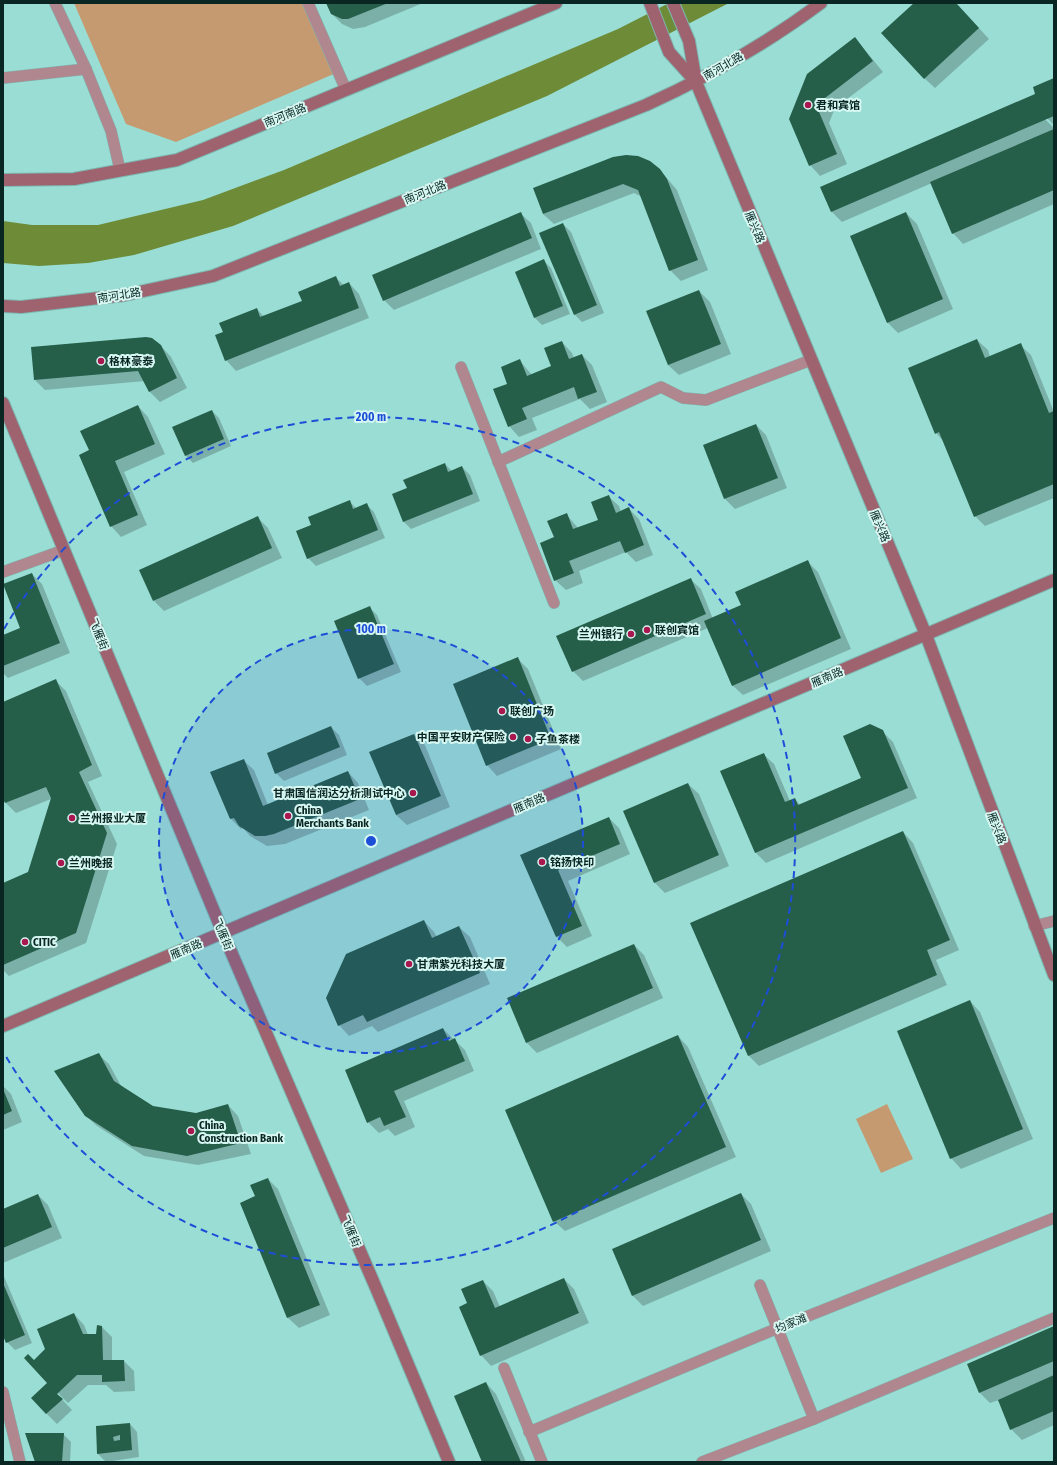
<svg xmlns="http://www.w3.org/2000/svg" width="1057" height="1465" viewBox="0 0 1057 1465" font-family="'Fira Sans Condensed','Noto Sans SC',sans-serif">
  <rect width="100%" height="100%" fill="#9addd4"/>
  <!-- green -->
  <g fill="#c69a70">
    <polygon points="74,3 314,3 343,70 176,142 126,124"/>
    <polygon points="887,1104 913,1159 881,1173 856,1119"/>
  </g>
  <!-- water -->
  <polygon fill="#6e8b37" points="669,3 729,3 547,96 233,226 134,255 88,263 39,266 3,263 3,221 32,225 98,225 203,200 284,170 618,29"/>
  <!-- shadow -->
  <g fill="#0003">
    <polygon points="327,3 423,3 365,27 353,29 342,24 331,13"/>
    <polygon points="915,3 956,3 989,39 935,88 924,78"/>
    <polygon points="855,38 883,72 835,108 829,123 847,164 820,176 810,165 790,119"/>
    <polygon points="1054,79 1054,125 1047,118 1044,118 1054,128 1054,204 963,244 953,233 932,183 842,222 832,212 821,187 1037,94"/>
    <polygon points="659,169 677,190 708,270 681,281 670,270 642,197 634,193 554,224 543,214"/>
    <polygon points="520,213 531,223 541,249 394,310 384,300"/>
    <polygon points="906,213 917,224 953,309 898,333 888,323 851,237"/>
    <polygon points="563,224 571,232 604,313 582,322 574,314"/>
    <polygon points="544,261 551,268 570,314 542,325 535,318"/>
    <polygon points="336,278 344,285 349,283 359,294 369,318 236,371 226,360 224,333 257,309 264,317 303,301"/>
    <polygon points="699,291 710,302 731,354 679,375 668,365 647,312"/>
    <polygon points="977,340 988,350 990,357 1020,345 1031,355 1054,412 1054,498 985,526 975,516 945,443 936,433"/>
    <polygon points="562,342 572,353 574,358 582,355 592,365 607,402 590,409 580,399 532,418 537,430 519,437 509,426 509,384 520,361 532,375 552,367"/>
    <polygon points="161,346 171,357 187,388 160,402 149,391 145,381 45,390 35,380"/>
    <polygon points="138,406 148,417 165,454 124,472 147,525 121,537 111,526 90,451"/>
    <polygon points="212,411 219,418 231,446 193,463 185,455"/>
    <polygon points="756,425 766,435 787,488 735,509 725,499 704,446"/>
    <polygon points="445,464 452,471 462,467 470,475 480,501 411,529 403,521 408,489"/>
    <polygon points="608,496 619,506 621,512 629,509 639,519 653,555 636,562 626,552 579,571 583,583 566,590 555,580 555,538 566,514 578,528 599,520"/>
    <polygon points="349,501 356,508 366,504 374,512 385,538 316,566 308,558 313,526"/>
    <polygon points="258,518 268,528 282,558 164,611 154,601"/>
    <polygon points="807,561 818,572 851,649 743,695 732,685 708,628 583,681 573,671 690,579 701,589 713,619 742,606"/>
    <polygon points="32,574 42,584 70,653 8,678 3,673 3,636 21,628"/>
    <polygon points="369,607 377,615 401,672 367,686 359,678"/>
    <polygon points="517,658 528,669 561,749 497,776 487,765"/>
    <polygon points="55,680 66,691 102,776 88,782 117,844 86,943 9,976 3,970 3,884 29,873 51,799 16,813 5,802 3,797 3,703"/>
    <polygon points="331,727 339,735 347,755 284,781 276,773"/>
    <polygon points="882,731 893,742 917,798 766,863 756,853 763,754 774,764 790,801 795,799 800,805 862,778"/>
    <polygon points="414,735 425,745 450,807 407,825 396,815"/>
    <polygon points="243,760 254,770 268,805 348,772 358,783 369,810 285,844 267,846 250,836 243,828 241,829 231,819 212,773"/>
    <polygon points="688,784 699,794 729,866 665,893 655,883 624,812"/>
    <polygon points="609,818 619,828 630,854 568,881 592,936 567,947 556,936 522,855"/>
    <polygon points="903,832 913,843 959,950 936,960 947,985 759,1066 749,1056 692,923"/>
    <polygon points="424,921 434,932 437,937 459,927 470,937 490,984 378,1032 372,1026 349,1036 339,1025"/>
    <polygon points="634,945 644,955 663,998 537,1053 526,1042"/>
    <polygon points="970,1001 980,1012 1033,1139 961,1169 951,1158"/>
    <polygon points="443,1029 465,1050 474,1071 404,1101 415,1127 395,1136 388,1129 379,1133 368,1122"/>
    <polygon points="678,1036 688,1047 736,1157 565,1231 554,1221"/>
    <polygon points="98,1054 109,1064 121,1086 153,1107 196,1114 228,1105 238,1116 251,1154 198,1165 144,1156 97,1126 86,1116"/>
    <polygon points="3,1086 11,1094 22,1122 3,1130"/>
    <polygon points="268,1179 278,1189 330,1315 299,1328 288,1318 241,1203 256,1197"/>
    <polygon points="741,1194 751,1204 771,1251 643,1306 633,1296 613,1250"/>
    <polygon points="38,1195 48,1205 62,1238 3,1263 3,1210"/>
    <polygon points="3,1274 32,1343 15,1350 7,1342 3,1333"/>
    <polygon points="564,1279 574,1289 589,1323 491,1366 481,1355 469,1304 483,1281 493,1291 500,1307"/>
    <polygon points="74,1314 84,1325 88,1335 97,1335 98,1326 102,1327 112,1337 112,1361 124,1361 134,1371 135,1391 114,1392 106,1385 88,1385 68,1403 55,1390 54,1391 72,1410 57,1424 46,1413 49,1383 34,1361 47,1350"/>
    <polygon points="1054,1327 1054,1425 1022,1440 1011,1429 999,1400 990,1403 980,1393 968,1365"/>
    <polygon points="486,1383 496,1394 526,1462 483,1462"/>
    <polygon points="130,1424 137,1432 139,1457 106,1462 98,1454 97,1427"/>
    <polygon points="63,1434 71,1442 70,1462 36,1462"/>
  </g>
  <!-- building -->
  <g fill="#255e49" fill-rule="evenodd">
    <polygon points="326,3 388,3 348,19 342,19 331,14"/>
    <polygon points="914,3 956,3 979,28 924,79 881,33"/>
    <polygon points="855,37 873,61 825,98 819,112 837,154 809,166 789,119 807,74"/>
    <polygon points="1054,78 1054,116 831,212 820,187 1035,94 1033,87"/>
    <polygon points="1054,129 1054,190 952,234 930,182"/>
    <polygon points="626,155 638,156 650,161 660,169 667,179 698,260 669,271 638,190 623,184 543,214 533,188 613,157"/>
    <polygon points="521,212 532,238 383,301 372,275"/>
    <polygon points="906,212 943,299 887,323 850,236"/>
    <polygon points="563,223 597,305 574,315 539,233"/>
    <polygon points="544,259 563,306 534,318 515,272"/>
    <polygon points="336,276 340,286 349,282 359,308 225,361 215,335 223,332 219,323 257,308 260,317 302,301 298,292"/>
    <polygon points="699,290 721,344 668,365 646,311"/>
    <polygon points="146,337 152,338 161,345 177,378 149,392 138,371 34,380 31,347"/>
    <polygon points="977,339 985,358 1021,343 1049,413 1054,411 1054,484 974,517 939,432 935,434 908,368"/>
    <polygon points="562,341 569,359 582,354 597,392 578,399 574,387 522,408 527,419 508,427 493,389 507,384 501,367 520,359 527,376 551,366 544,348"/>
    <polygon points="138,405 155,444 115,461 138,515 110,527 79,455 89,450 80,431"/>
    <polygon points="212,410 224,439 185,456 172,427"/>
    <polygon points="756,424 778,478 724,499 703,445"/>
    <polygon points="445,463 448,472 462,466 473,494 403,522 392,494 407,488 403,480"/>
    <polygon points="609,495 616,513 629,507 644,545 625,553 620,541 569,561 574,573 554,581 540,543 554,537 547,521 567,513 573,529 598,520 591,502"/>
    <polygon points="350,500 353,509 367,503 378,530 307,559 296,531 311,525 308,517"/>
    <polygon points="258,516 272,548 153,601 139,570"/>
    <polygon points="808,560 841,638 732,686 704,621 741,605 735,592"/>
    <polygon points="32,573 60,643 3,666 3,635 20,628 3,584"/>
    <polygon points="691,578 706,614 572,672 556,636"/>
    <polygon points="370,606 394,664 358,679 334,621"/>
    <polygon points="518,657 551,739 486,766 453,684"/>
    <polygon points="56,679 92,765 79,772 107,833 76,933 3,965 3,883 28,872 51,798 46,787 5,803 3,799 3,702"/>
    <polygon points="870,724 883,730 908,788 755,853 720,771 764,753 785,802 795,798 798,805 861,778 843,736"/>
    <polygon points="331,726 340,747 275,774 267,753"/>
    <polygon points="414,734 441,796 396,815 369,752"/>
    <polygon points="244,759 263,806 348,771 360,799 274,834 265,836 255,836 239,826 234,818 230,819 210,772"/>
    <polygon points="688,783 719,855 654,883 623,811"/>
    <polygon points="609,817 620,844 558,870 582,926 556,937 520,855"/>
    <polygon points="903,831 950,940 927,950 937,975 748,1056 690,923"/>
    <polygon points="424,920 432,938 459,926 480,973 367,1022 363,1015 338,1026 326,998 346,954"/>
    <polygon points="634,944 653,988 526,1043 507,998"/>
    <polygon points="970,1000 1023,1129 950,1159 897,1031"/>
    <polygon points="443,1028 449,1041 455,1038 465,1061 394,1091 406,1117 384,1126 380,1117 367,1123 345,1070"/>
    <polygon points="678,1035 726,1147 553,1222 505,1110"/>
    <polygon points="99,1053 114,1081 153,1106 196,1113 228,1104 241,1143 187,1156 132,1146 85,1116 54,1071"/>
    <polygon points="3,1089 12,1111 3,1115"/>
    <polygon points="268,1178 320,1305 287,1318 240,1203 255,1196 250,1185"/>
    <polygon points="741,1193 761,1240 632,1296 612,1249"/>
    <polygon points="38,1194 52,1227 3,1248 3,1209"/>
    <polygon points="564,1278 579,1313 480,1356 459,1307 467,1303 461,1289 483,1280 495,1308"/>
    <polygon points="3,1283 25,1335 6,1343 3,1336"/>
    <polygon points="74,1313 83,1334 96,1334 97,1325 102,1326 103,1360 124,1360 125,1381 102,1382 102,1375 77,1375 57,1394 63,1399 46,1414 31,1398 47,1383 24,1358 28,1354 34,1360 45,1349 37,1329"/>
    <polygon points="1054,1326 1054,1361 979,1393 967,1364"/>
    <polygon points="1054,1375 1054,1411 1010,1430 998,1400"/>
    <polygon points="486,1382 521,1462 482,1462 454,1396"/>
    <path d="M130,1423l2,27 -35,4 -1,-28zM120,1435v5l-6,1 -1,-4z"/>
    <polygon points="25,1433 64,1433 62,1462 35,1462"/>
  </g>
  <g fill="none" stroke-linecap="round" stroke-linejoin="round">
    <!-- street casing -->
    <g stroke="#7db8b1" stroke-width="12">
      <g id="street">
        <polyline points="55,3 86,69 111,131 120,170"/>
        <polyline points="308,3 346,90"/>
        <polyline points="3,78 86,69"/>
        <polyline points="461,367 554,603"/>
        <polyline points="498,462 661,387 683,398 706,400 811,360"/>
        <polyline points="3,572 64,550"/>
        <polyline points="1034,926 1054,921"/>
        <polyline points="760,1285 814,1419"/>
        <polyline points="504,1368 542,1462"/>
        <polyline points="3,1392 20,1462"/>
        <polyline points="529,1432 778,1328 1054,1218"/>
        <polyline points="702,1462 814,1419 1054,1318"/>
      </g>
    </g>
    <!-- secondary casing -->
    <g stroke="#7db8b1" stroke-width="14">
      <g id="secondary">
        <polyline points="650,3 669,52 696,82"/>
        <polyline points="673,3 689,41 696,82 926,635 1054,975"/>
        <polyline points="3,180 74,179 177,160 556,3"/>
        <path d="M3,306l18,1 104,-12 88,-19 433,-171c62,-28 120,-61 175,-102"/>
        <polyline points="3,403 223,933 376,1288 449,1462"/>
        <polyline points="3,1026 1054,580"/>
      </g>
    </g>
    <!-- street -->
    <use href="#street" stroke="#b1878f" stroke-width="11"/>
    <!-- secondary -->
    <use href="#secondary" stroke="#9f6370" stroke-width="12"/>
  </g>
  <!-- distance rings -->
  <circle cx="371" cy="841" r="212" fill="#1d4ed8" fill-opacity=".12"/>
  <g fill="none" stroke="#1d4ed8" stroke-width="2" stroke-dasharray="7 5">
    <circle cx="371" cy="841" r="212"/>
    <path d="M4 629A424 424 0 1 1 4 1053"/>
  </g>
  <!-- markers -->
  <g fill="#a9174f" stroke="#d6f7f2" stroke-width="1.5">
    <circle cx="808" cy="105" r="4"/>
    <circle cx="101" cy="361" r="4"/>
    <circle cx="647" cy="630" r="4"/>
    <circle cx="631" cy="634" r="4"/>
    <circle cx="502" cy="711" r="4"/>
    <circle cx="513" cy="737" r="4"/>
    <circle cx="528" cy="739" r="4"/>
    <circle cx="413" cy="793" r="4"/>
    <circle cx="288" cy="816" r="4"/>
    <circle cx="72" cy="818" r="4"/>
    <circle cx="542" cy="862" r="4"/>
    <circle cx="61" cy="863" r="4"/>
    <circle cx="25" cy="942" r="4"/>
    <circle cx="409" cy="964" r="4"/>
    <circle cx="191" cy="1131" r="4"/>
  </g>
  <g text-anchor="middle" stroke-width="4" stroke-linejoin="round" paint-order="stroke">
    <!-- street labels -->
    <g font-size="11" fill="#092623" stroke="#d6f7f2">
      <text transform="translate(723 66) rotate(-30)" y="4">南河北路</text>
      <text transform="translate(285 115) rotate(-22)" y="4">南河南路</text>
      <text transform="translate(425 192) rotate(-22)" y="4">南河北路</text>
      <text transform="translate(755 227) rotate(67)" y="4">雁兴路</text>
      <text transform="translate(119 295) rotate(-9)" y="4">南河北路</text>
      <text transform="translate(880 526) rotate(67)" y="4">雁兴路</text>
      <text transform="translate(99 634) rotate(68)" y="4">飞雁街</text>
      <text transform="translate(827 677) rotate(-23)" y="4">雁南路</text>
      <text transform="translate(529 803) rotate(-23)" y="4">雁南路</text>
      <text transform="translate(997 828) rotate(69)" y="4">雁兴路</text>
      <text transform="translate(223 934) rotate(67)" y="4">飞雁街</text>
      <text transform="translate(186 949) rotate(-23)" y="4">雁南路</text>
      <text transform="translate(351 1231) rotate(67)" y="4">飞雁街</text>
      <text transform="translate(791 1323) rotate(-22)" y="4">均家滩</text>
    </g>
    <!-- poi labels -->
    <g font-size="11" font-weight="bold" fill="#092623" stroke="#d6f7f2" text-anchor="start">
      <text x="816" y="109">君和宾馆</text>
      <text x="109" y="365">格林豪泰</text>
      <text x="655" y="634">联创宾馆</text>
      <text x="623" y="638" text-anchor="end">兰州银行</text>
      <text x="510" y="715">联创广场</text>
      <text x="505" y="741" text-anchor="end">中国平安财产保险</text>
      <text x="536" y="743">子鱼茶楼</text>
      <text x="405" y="797" text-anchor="end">甘肃国信润达分析测试中心</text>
      <text x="296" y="814">China<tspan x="296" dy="13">Merchants Bank</tspan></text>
      <text x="80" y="822">兰州报业大厦</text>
      <text x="550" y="866">铭扬快印</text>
      <text x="69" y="867">兰州晚报</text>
      <text x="33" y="946">CITIC</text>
      <text x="417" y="968">甘肃紫光科技大厦</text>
      <text x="199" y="1129">China<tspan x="199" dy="13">Construction Bank</tspan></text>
    </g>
  </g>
  <circle cx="371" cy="841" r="6" fill="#1d4ed8" stroke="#d6f7f2" stroke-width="2"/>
  <g font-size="12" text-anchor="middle" font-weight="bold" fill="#1d4ed8" stroke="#d6f7f2" stroke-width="4" stroke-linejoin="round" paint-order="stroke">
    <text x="371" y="421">200 m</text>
    <text x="371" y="633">100 m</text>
  </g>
  <!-- border -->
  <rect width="1057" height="1465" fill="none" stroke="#092623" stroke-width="8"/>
</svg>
